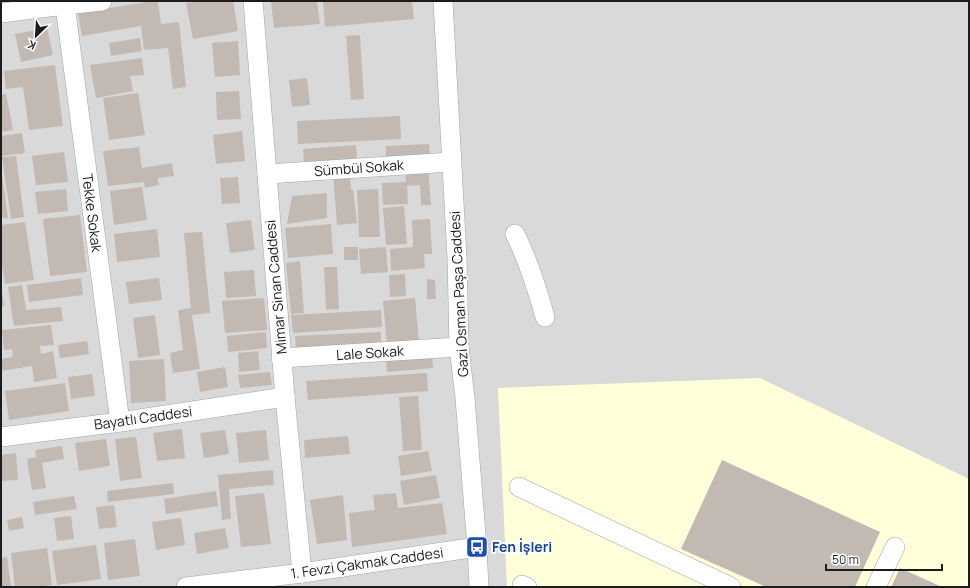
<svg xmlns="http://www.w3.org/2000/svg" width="970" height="588" viewBox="0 0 970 588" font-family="Manrope,sans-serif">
  <rect width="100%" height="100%" fill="#eeeae2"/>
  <!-- residential -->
  <rect fill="#dad9d9" x="1" y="1" width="968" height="586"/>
  <!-- education -->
  <polygon fill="#ffffda" points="760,378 969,479 969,587 507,587 498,388"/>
  <!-- building -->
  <g fill="#c2b9b2">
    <polygon points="153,1 158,1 161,24 179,22 186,87 173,89 168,48 144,50 141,26 82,36 78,13"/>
    <polygon points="200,1 233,1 238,31 193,39 186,3"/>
    <polygon points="271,1 317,1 320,24 274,28"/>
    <polygon points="323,1 412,1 414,19 325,27"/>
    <polygon points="47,28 53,55 21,62 15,34"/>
    <polygon points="360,35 364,99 351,100 346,36"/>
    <polygon points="140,38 142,51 111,56 109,43"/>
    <polygon points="238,41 240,75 215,77 212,43"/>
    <polygon points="142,58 144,75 130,76 133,91 96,98 90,65"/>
    <polygon points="55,65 63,126 29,130 23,87 6,89 4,71"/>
    <polygon points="307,78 310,105 292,107 289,80"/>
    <polygon points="239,91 241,119 217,120 216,92"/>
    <polygon points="138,93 145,135 109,140 103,98"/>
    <polygon points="6,94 13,130 1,132 1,95"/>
    <polygon points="400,116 401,139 298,144 297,121"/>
    <polygon points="242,131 245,161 216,164 213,135"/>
    <polygon points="22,133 25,153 1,156 1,136"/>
    <polygon points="429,144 430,157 386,159 386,146"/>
    <polygon points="356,145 357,160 304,163 303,149"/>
    <polygon points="139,147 142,168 172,163 174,176 158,178 159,185 145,188 144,182 108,186 103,151"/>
    <polygon points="64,152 68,182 36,185 32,156"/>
    <polygon points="16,156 24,217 11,219 2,157"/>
    <polygon points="428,168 431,205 421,205 420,185 407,186 408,204 383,205 382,183 406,182 405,170"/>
    <polygon points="350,173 351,190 353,189 357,223 337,225 333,174"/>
    <polygon points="2,174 8,218 1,218 1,175"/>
    <polygon points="238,177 240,203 222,204 220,178"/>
    <polygon points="142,187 147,220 114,225 110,191"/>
    <polygon points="66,189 68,211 38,214 35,192"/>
    <polygon points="378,189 380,237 359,237 357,190"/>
    <polygon points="327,193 327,218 287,224 292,196"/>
    <polygon points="404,206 407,244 386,245 383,208"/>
    <polygon points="80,215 87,272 50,276 43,219"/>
    <polygon points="430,219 432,254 424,254 425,268 391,271 390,249 413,247 412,220"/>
    <polygon points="251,220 255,250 230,253 226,223"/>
    <polygon points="25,222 34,280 5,284 1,260 1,225"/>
    <polygon points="331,224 333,254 288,258 285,228"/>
    <polygon points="157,229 160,257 117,262 114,234"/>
    <polygon points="202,232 210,313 192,315 200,369 173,373 170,353 183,350 178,310 191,308 184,233"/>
    <rect x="344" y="247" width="14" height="13"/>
    <polygon points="386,247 388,272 361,274 359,249"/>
    <polygon points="300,261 304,313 291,314 286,263"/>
    <polygon points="324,267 337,267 339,309 326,310"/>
    <polygon points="254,270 256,296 226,298 224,272"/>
    <polygon points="405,274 406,296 390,297 389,275"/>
    <polygon points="81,278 83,295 29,302 27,285"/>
    <polygon points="159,278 162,300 129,304 126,282"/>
    <polygon points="427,279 435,280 436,299 427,299"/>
    <polygon points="22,285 26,310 61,307 63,321 14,326 8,287"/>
    <polygon points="1,290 2,290 4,306 1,307"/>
    <polygon points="264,298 267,330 225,333 222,301"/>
    <polygon points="415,298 419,342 387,344 383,301"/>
    <polygon points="381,310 382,327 293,333 291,315"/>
    <polygon points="155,315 160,355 138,358 133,318"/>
    <polygon points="51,325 54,345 40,346 41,354 53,351 57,378 34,382 32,366 1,371 1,359 13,357 12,349 4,350 2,330"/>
    <polygon points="266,332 267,348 228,352 227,336"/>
    <polygon points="381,332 381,345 296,349 295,336"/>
    <polygon points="87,341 89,354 60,358 58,345"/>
    <polygon points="258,351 260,370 239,372 238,353"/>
    <polygon points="432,356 433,368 387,372 386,360"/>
    <polygon points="164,359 166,401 131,403 129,361"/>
    <polygon points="225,367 228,387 200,392 197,372"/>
    <polygon points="270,372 272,385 240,388 238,375"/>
    <polygon points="427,373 428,391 308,400 306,381"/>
    <polygon points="92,374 95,396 71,399 68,377"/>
    <polygon points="65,383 69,411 9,420 5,391"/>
    <polygon points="418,396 422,450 403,451 399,397"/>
    <polygon points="182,429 185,458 157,461 153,433"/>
    <polygon points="225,430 229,454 204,458 200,433"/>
    <polygon points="266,430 269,460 239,463 236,433"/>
    <polygon points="348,436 350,454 305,458 304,440"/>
    <polygon points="136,437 142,478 120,481 115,439"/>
    <polygon points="106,439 110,466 79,471 75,443"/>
    <polygon points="62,446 64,459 42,463 46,488 32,490 27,459 36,457 35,450"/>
    <polygon points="428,451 432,471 401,476 398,456"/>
    <polygon points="16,453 18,480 1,481 1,455"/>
    <polygon points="722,460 880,532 855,587 766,587 681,549"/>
    <polygon points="273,470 274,485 229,489 231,519 222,520 218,475"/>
    <polygon points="436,475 440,498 404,505 400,481"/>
    <polygon points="173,483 174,494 108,502 107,491"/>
    <polygon points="216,491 218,506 166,514 164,499"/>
    <polygon points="264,493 271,544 241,547 235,496"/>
    <polygon points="396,493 398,508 442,503 447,534 352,547 349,513 375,510 373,495"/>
    <polygon points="343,495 347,540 317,544 310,500"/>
    <polygon points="74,496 77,509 35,515 33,502"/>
    <polygon points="114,505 117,527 99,529 96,507"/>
    <polygon points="71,516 74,539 57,541 54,518"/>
    <polygon points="22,517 24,528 9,531 7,520"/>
    <polygon points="181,518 185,545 156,550 152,522"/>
    <polygon points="225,528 229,548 197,554 194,533"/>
    <polygon points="135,539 140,576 108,580 104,543"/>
    <polygon points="96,545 101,579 57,585 52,551"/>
    <polygon points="47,548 52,585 38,587 15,587 11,553"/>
    <polygon points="7,557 11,587 1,587 1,558"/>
    <polygon points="900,568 942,587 891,587"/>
  </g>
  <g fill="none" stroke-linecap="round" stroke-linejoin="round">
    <!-- minor casing -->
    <g stroke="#a3a3a3" stroke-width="20">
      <g id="minor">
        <polyline points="253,1 285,397 302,573"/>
        <polyline points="443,1 457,257 459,347 465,398 477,547 479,587"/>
        <polyline points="65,5 120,422"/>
        <polyline points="1,13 65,5 102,1"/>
        <polyline points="267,174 451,162"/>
        <path d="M515,234c14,28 22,54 30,83"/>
        <polyline points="281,358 459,347"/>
        <polyline points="1,437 120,422 285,397"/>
        <polyline points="519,487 731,587"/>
        <polyline points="522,585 527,587"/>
        <polyline points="186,587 302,573 477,547"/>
        <polyline points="876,587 895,547"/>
      </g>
    </g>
    <!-- minor -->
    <use href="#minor" stroke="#fff" stroke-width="19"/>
  </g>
  <!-- icons -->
  <defs>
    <g id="bus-square" transform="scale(1.15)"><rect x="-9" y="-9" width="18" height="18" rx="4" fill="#1a4fb4" stroke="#fff"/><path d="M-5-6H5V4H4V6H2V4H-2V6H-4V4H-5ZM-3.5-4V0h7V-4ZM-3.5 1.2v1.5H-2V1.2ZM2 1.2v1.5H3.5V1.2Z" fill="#fff"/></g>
  </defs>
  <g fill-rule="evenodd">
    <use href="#bus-square" x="477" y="547"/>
  </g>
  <g text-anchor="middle" stroke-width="3.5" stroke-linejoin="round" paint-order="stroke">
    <!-- street labels -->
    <g font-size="14" fill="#1c1c1c" stroke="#fff">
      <text transform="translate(359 168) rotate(-4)" y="5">Sümbül Sokak</text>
      <text transform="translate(92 213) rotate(83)" y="5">Tekke Sokak</text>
      <text transform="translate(276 287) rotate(-95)" y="5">Mimar Sinan Caddesi</text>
      <text transform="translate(459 294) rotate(-93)" y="5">Gazi Osman Paşa Caddesi</text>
      <text transform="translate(370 353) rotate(-4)" y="5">Lale Sokak</text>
      <text transform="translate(143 418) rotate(-8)" y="5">Bayatlı Caddesi</text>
      <text transform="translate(367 563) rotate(-8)" y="5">1. Fevzi Çakmak Caddesi</text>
    </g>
    <!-- transit labels -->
    <g font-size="14" font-weight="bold" fill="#164399" stroke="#fff" text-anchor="start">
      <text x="492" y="552">Fen İşleri</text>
    </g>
  </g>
  <!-- border -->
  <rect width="970" height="588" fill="none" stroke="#1c1c1c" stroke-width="4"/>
  <!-- north arrow -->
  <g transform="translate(36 36) rotate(205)" stroke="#ffffff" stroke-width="3" paint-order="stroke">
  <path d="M0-3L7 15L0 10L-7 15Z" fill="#1c1c1c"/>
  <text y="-6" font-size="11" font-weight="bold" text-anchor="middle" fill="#1c1c1c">K</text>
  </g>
  <!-- scale -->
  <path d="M826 564v6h116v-6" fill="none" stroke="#1c1c1c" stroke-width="2"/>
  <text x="832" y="564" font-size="12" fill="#1c1c1c" stroke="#ffffff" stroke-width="3" paint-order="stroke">50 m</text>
</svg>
